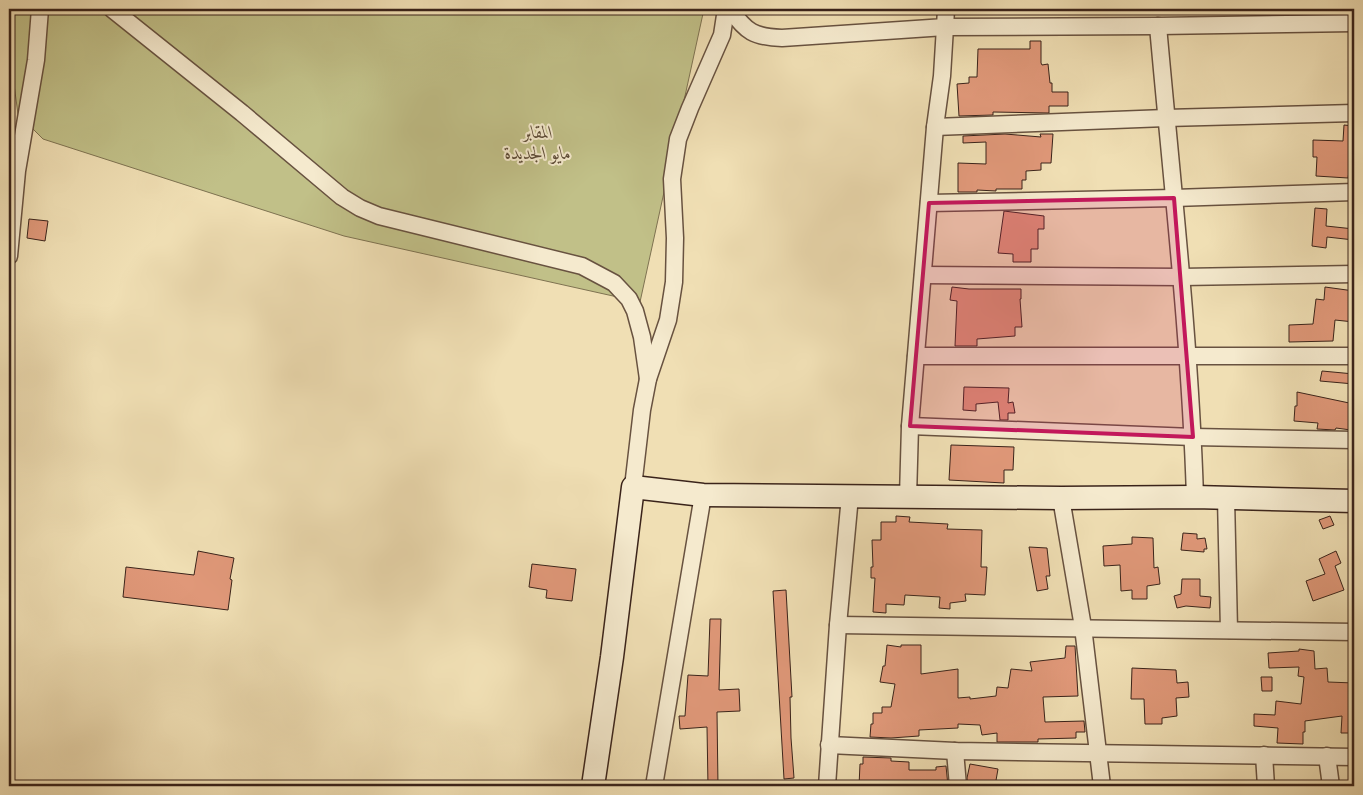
<svg xmlns="http://www.w3.org/2000/svg" width="1363" height="795" viewBox="0 0 1363 795" font-family="'IM FELL Double Pica',Amiri,serif">
  <rect width="100%" height="100%" fill="#f0dfb4"/>
  <filter id="stains"><feTurbulence type="fractalNoise" baseFrequency=".004" numOctaves="4"/><feColorMatrix values="0 0 0 0 .2 0 0 0 0 .09 0 0 0 0 .02 0 0 0 .5 -.17"/></filter>
  <radialGradient id="worn" r=".72"><stop offset=".6" stop-color="#630" stop-opacity="0"/><stop offset="1" stop-color="#630" stop-opacity=".3"/></radialGradient>
  <!-- green -->
  <polygon fill="#c1c088" stroke="#7e7251" points="9,9 704,9 640,302 344,236 43,139 18,114 9,48"/>
  <!-- building -->
  <g fill="#e09879" stroke="#3a231a">
    <polygon points="1030,41 1041,41 1041,63 1042,65 1048,64 1050,83 1052,83 1052,92 1068,92 1068,106 1049,106 1049,113 993,112 993,115 959,116 957,84 969,83 969,77 977,77 978,49 1030,49"/>
    <polygon points="1344,125 1354,126 1354,172 1349,171 1348,178 1316,176 1317,157 1313,157 1313,140 1343,141"/>
    <polygon points="1005,134 1041,137 1040,134 1053,134 1051,163 1041,163 1041,170 1026,171 1026,180 1022,180 1022,189 996,189 996,191 977,190 977,192 958,192 958,163 986,164 986,142 963,143 963,136"/>
    <polygon points="1315,208 1327,209 1326,226 1354,229 1354,240 1327,237 1326,248 1312,246"/>
    <polygon points="1004,211 1044,216 1044,229 1038,229 1038,249 1031,249 1031,262 1013,262 1013,254 998,253"/>
    <polygon points="29,219 48,221 45,241 27,238"/>
    <polygon points="952,287 969,289 1021,289 1021,299 1020,299 1022,327 1015,327 1015,336 977,339 977,346 955,346 957,301 950,300"/>
    <polygon points="1325,287 1354,291 1354,322 1335,320 1333,341 1289,342 1289,325 1313,324 1316,299 1324,300"/>
    <polygon points="1322,371 1354,374 1354,384 1320,381"/>
    <polygon points="964,387 1009,388 1008,403 1013,402 1015,413 1008,413 1008,420 1000,420 998,402 976,404 976,411 963,410"/>
    <polygon points="1297,392 1354,404 1351,430 1336,428 1335,430 1317,429 1318,423 1294,421 1295,406 1297,406"/>
    <polygon points="951,445 1014,447 1013,470 1004,470 1004,483 949,480"/>
    <polygon points="896,516 910,517 909,522 948,524 947,529 982,530 981,567 987,567 985,595 965,594 966,601 950,603 950,609 939,608 940,597 905,595 904,605 886,604 886,613 873,612 875,578 871,578 871,567 873,567 872,540 881,540 881,522 896,522"/>
    <polygon points="1330,516 1334,525 1323,529 1319,520"/>
    <polygon points="1183,533 1197,534 1197,539 1205,538 1207,549 1204,549 1204,552 1181,550"/>
    <polygon points="1132,537 1153,538 1154,568 1158,567 1160,584 1147,586 1147,599 1132,599 1132,590 1121,591 1120,565 1104,566 1103,546 1132,544"/>
    <polygon points="1029,547 1047,548 1050,576 1046,576 1048,589 1037,591"/>
    <polygon points="198,551 234,558 230,579 232,580 228,610 123,597 126,567 194,575"/>
    <polygon points="1336,551 1341,563 1335,566 1344,590 1313,601 1306,581 1325,574 1319,559"/>
    <polygon points="532,564 576,569 572,601 546,598 547,590 529,587"/>
    <polygon points="1182,579 1200,579 1200,596 1211,597 1210,608 1186,606 1177,608 1174,596 1181,594"/>
    <polygon points="786,590 792,697 790,697 791,738 794,778 784,779 773,591"/>
    <polygon points="710,619 721,619 719,690 739,689 740,711 717,712 718,786 708,786 707,727 680,729 679,716 685,716 688,675 708,676"/>
    <polygon points="887,645 901,647 901,645 921,645 921,674 958,669 958,698 970,697 970,699 996,696 997,687 1008,688 1011,669 1032,671 1030,662 1065,658 1066,646 1075,646 1078,696 1043,697 1045,722 1084,721 1085,732 1076,732 1076,738 1038,739 1038,742 997,742 997,733 982,735 980,725 958,724 958,728 919,730 919,736 891,738 870,737 871,724 873,724 873,713 882,713 882,707 891,707 895,684 880,682 883,666 885,666"/>
    <polygon points="1299,649 1314,651 1315,669 1327,668 1328,682 1354,683 1354,733 1341,733 1342,716 1305,721 1305,732 1303,732 1303,744 1277,743 1278,728 1254,726 1254,714 1275,715 1276,701 1301,704 1304,677 1298,676 1299,667 1269,668 1268,653 1299,651"/>
    <polygon points="1132,668 1176,670 1177,683 1188,682 1189,697 1176,698 1177,716 1162,718 1162,724 1145,724 1144,699 1131,699"/>
    <polygon points="1261,677 1272,677 1272,691 1262,691"/>
    <polygon points="863,757 891,758 891,761 909,762 909,770 936,770 936,767 946,766 948,786 859,786 860,764 863,764"/>
    <polygon points="970,764 998,769 995,786 968,786 967,778"/>
  </g>
  <g fill="none" stroke-linecap="round" stroke-linejoin="round">
    <!-- street casing -->
    <g stroke="#685240" stroke-width="19">
      <g id="street">
        <polyline points="112,9 242,113 342,197 360,208 379,216 582,266 614,283 629,299 635,311 642,337 648,379"/>
        <path d="M730,9c16,23 24,28 52,29l163,-11 1,-18"/>
        <path d="M1158,26c14,157 32,313 37,471"/>
        <polyline points="935,127 1166,118 1354,113"/>
        <polyline points="929,203 1174,198 1354,192"/>
        <polyline points="9,256 17,171 36,60 40,9"/>
        <polyline points="923,275 1181,277 1354,274"/>
        <polyline points="916,356 1354,356"/>
        <polyline points="910,426 1193,437 1354,440"/>
        <polyline points="633,487 642,410 648,379 668,320 674,282 675,238 672,179 678,139 690,108 722,35 726,9"/>
        <polyline points="908,497 910,426 935,127 942,76 945,27 1158,26 1354,23"/>
        <polyline points="1061,498 1083,627 1102,786"/>
        <polyline points="1226,498 1229,630"/>
        <polyline points="838,625 1354,632"/>
        <polyline points="829,745 955,751 1354,757"/>
        <polyline points="955,751 958,786"/>
        <polyline points="1264,755 1266,786"/>
        <polyline points="1327,756 1331,786"/>
        <polyline points="654,786 703,495"/>
        <polyline points="827,786 838,625 850,496"/>
      </g>
    </g>
    <!-- secondary casing -->
    <g stroke="#3a231a" stroke-width="25">
      <polyline id="secondary" points="593,786 612,657 633,487 703,495 1061,498 1195,497 1354,501"/>
    </g>
    <!-- street -->
    <use href="#street" stroke="#f5eace" stroke-width="16"/>
    <!-- secondary -->
    <use href="#secondary" stroke="#f5eace" stroke-width="22"/>
  </g>
  <!-- marked area -->
  <path fill="#c2185b" fill-opacity="0.2" stroke="#c2185b" stroke-width="4" stroke-linejoin="round" d="M1174,198l19,239 -283,-11 19,-223z"/>
  <g text-anchor="middle" stroke-width="4" stroke-linejoin="round" paint-order="stroke">
    <!-- park labels -->
    <g font-size="18" font-style="italic" fill="#5c4a36" stroke="#f5eace">
      <text x="538" y="138">المقابر<tspan x="538" dy="21">مايو الجديدة</tspan></text>
    </g>
  </g>
  <!-- margin -->
  <rect width="1363" height="795" fill="none" stroke="#f0dfb4" stroke-width="30"/>
  <rect x="10" y="10" width="1343" height="775" fill="none" stroke="#3a231a" stroke-width="2.5"/>
  <rect x="15" y="15" width="1333" height="765" fill="none" stroke="#3a231a"/>
  <rect width="100%" height="100%" filter="url(#stains)"/>
  <rect width="100%" height="100%" fill="url(#worn)"/>
</svg>
